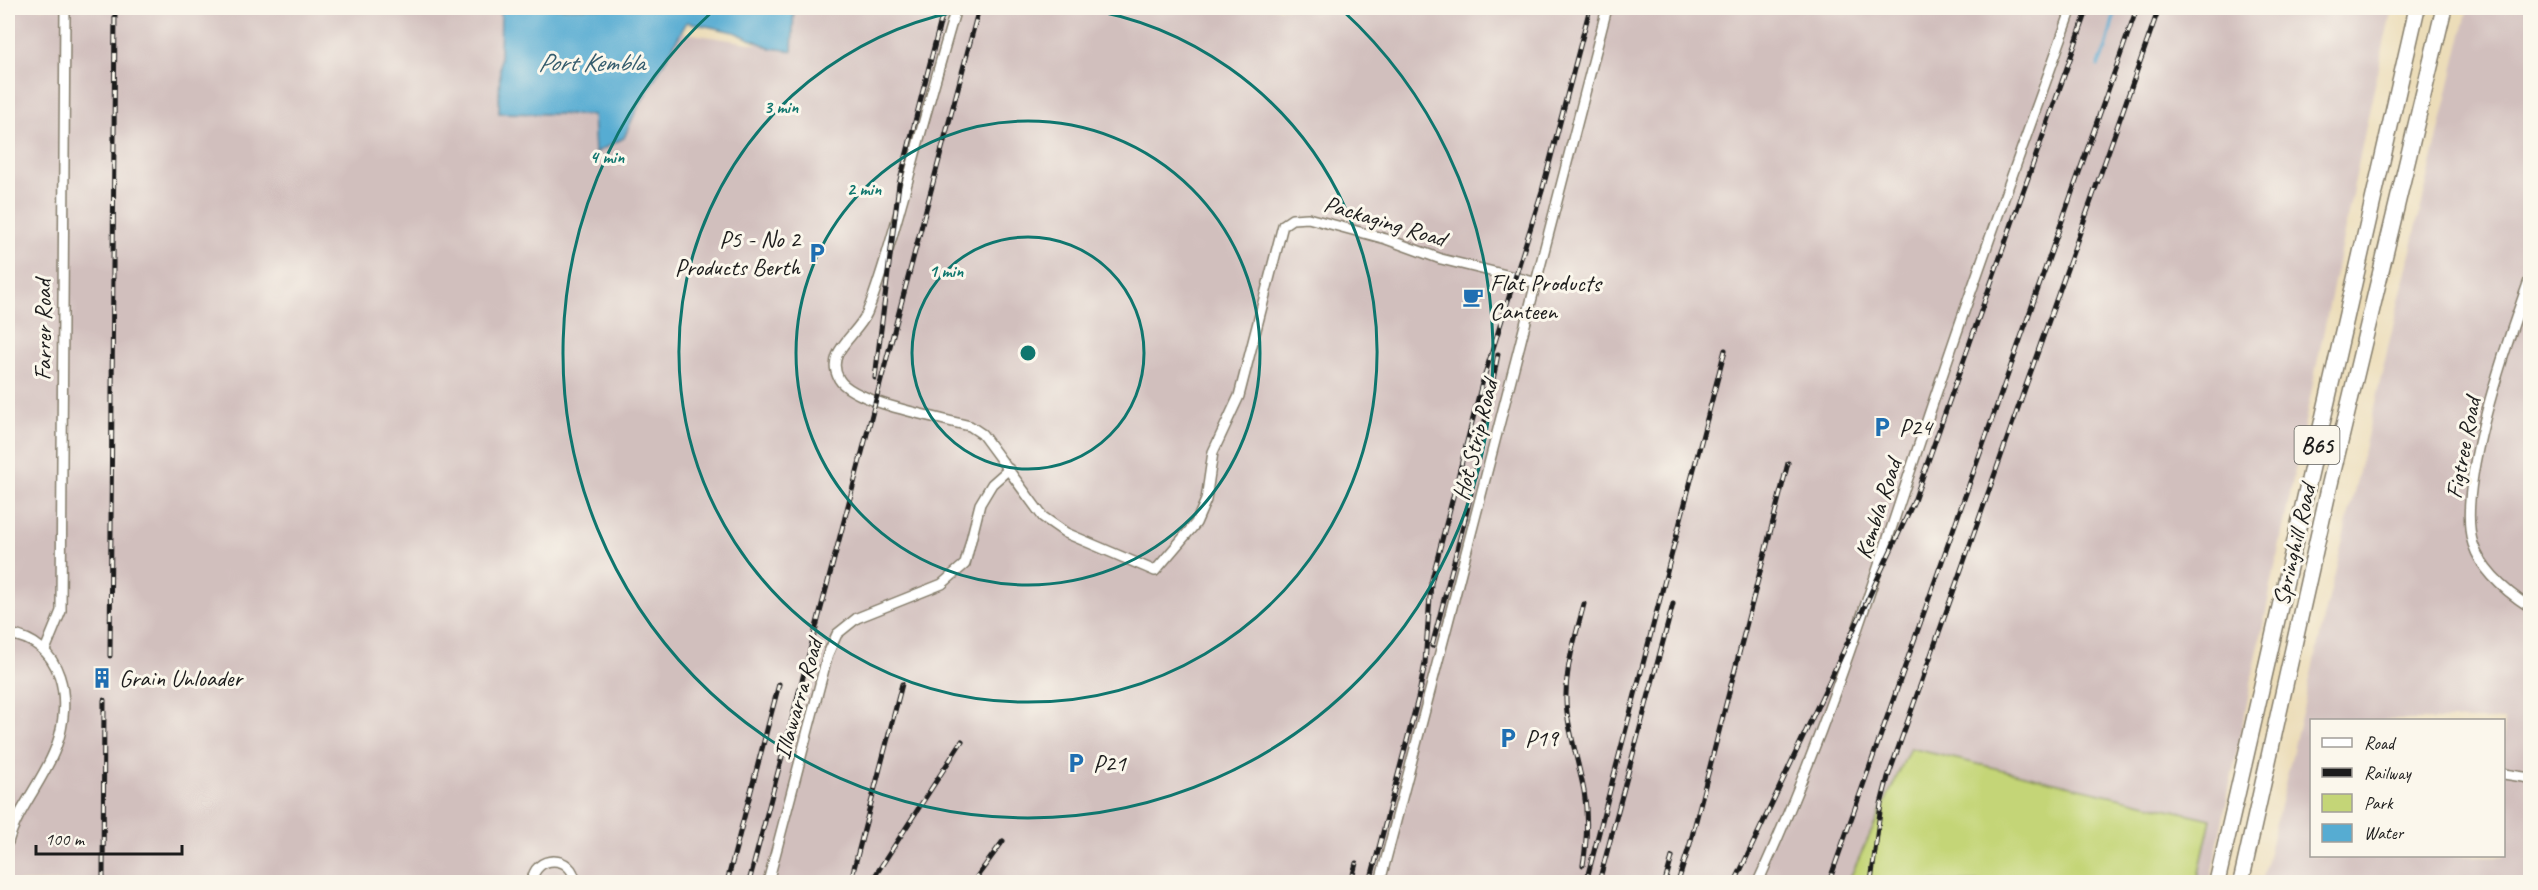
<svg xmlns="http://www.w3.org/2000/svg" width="2538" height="890" viewBox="0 0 2538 890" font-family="Caveat,sans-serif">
  <rect width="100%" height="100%" fill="#fbf7ec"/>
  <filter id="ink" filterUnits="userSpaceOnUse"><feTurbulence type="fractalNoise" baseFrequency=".0167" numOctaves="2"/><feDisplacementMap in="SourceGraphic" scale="12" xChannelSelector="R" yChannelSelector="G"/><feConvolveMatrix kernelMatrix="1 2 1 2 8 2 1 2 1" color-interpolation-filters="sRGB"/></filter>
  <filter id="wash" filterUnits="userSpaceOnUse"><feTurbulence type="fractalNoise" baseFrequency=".008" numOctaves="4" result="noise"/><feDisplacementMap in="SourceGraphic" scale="24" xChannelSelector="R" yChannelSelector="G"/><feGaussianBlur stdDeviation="1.35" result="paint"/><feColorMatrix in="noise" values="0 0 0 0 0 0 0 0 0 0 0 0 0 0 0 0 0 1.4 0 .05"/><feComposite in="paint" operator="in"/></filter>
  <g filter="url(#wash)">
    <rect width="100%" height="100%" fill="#ecddb9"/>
    <!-- industrial -->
    <g fill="#d1bfbd" fill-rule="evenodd">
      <polygon points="8,8 527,8 756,44 754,8 2392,8 2369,112 2210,882 8,882"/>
      <path d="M2468,8h62v874h-268zM2312,720h192v136h-192z"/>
    </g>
    <!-- green -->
    <polygon fill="#c4d577" stroke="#70784a" stroke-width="1.5" points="1910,748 2211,819 2197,882 1848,882"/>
    <!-- water -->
    <polygon fill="#56acd2" stroke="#396477" stroke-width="1.5" points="501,8 794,8 792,51 771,48 734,32 687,22 635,113 624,138 595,153 593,115 499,113"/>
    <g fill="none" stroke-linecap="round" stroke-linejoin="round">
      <!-- stream -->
      <polyline stroke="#56acd2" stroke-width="3" points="2098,66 2106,48 2116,8"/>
    </g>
  </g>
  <g filter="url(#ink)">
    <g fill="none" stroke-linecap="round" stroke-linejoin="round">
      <!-- minor casing -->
      <g stroke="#847c6a" stroke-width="12">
        <g id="minor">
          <path d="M956,8c-17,59 -34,119 -50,179 -12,42 -23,86 -39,126 -10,23 -43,39 -28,66 14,24 102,39 131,47l12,8 61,83 23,16 89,38 41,-48 10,-23 7,-48 26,-56 44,-171 9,-6 16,-1 78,21 55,20 93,23"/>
          <path d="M2530,278c-21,58 -75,209 -57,266 9,28 35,49 57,63"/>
          <path d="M8,634c56,8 65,66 48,113 -12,33 -38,61 -48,95"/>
          <polyline points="45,650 61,611 65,8"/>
          <polyline points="2504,774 2530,778"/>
          <path d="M532,882c2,-28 41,-28 43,0"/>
          <polyline points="768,882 828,654 837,634 857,618 942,584 965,564 980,504 992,484 1009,469"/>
          <path d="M1380,882c77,-291 151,-583 227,-874"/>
          <path d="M1758,882c73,-158 123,-326 179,-491 43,-129 90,-256 135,-383"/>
        </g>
      </g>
      <!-- primary casing -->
      <g stroke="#847c6a" stroke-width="18">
        <g id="primary">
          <polyline points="2217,882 2417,8"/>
          <polyline points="2241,882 2329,488 2444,8"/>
        </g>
      </g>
      <!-- minor -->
      <use href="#minor" stroke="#fff" stroke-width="9"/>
      <!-- primary -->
      <use href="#primary" stroke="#fff" stroke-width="15"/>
      <!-- rail casing -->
      <g stroke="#1c1c1c" stroke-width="5">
        <g id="rail">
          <polyline points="875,378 899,184 944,8"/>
          <polyline points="1432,646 1469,503 1498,354"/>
          <polyline points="110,656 115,8"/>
          <polyline points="1419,694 1425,663 1431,583 1481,387 1542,191 1590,8"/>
          <path d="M1583,865c4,-24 5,-50 1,-74 -5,-26 -13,-52 -17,-78 -5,-37 8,-74 17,-109"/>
          <polyline points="852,876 902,684"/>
          <polyline points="103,882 104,700"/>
          <polyline points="727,882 779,684"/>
          <polyline points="749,882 979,8"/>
          <polyline points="871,882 962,741"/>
          <polyline points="973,882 1003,841"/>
          <polyline points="1351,882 1356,863"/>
          <polyline points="1370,882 1421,687"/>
          <polyline points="1586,882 1725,350"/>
          <polyline points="1599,882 1673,604"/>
          <polyline points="1665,882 1672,857"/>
          <polyline points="1678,882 1690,844 1788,463"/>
          <polyline points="1735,882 1914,501 2088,8"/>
          <polyline points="1829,882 2137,8"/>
          <polyline points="1871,882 1881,804 1888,777 2159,8"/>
        </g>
      </g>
      <!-- rail -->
      <use href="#rail" stroke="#fbf7ec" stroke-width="3" stroke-dasharray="9" stroke-linecap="butt"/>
    </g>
  </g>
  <!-- distance rings -->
  <g fill="none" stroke="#0f766e" stroke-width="3">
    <circle cx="1028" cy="353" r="116"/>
    <circle cx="1028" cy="353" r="232"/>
    <path d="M1080 8A349 349 0 1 1 976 8"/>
    <path d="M1342 10A465 465 0 1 1 714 10"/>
  </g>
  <!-- icons -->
  <defs>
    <g id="parking-bare" transform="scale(1.62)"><path d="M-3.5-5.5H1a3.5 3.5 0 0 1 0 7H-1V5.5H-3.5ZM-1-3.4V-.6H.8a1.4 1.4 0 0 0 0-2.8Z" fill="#1f6fb2" stroke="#fbf7ec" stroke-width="2.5" paint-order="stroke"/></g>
    <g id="cafe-bare" transform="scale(1.62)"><path d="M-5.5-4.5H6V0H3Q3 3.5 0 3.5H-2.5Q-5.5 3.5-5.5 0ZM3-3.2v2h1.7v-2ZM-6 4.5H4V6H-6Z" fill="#1f6fb2" stroke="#fbf7ec" stroke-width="2.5" paint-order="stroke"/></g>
    <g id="building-bare" transform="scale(1.62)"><path d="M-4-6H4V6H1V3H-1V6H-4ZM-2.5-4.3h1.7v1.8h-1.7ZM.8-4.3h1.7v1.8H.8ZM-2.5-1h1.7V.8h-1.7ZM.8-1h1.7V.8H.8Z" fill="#1f6fb2" stroke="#fbf7ec" stroke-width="2.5" paint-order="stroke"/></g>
  </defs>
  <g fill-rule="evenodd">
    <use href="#parking-bare" x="817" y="253"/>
    <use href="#cafe-bare" x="1473" y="297"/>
    <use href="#parking-bare" x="1882" y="427"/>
    <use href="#building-bare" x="102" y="678"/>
    <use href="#parking-bare" x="1508" y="738"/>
    <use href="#parking-bare" x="1076" y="763"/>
  </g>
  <g text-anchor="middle" stroke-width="6" stroke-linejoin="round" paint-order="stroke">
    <!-- shield labels -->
    <rect fill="#fbf7ec" stroke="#5f5e5a" stroke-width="1.5" x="2294.5" y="426" width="45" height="38" rx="4.5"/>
    <g font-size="22" font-weight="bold" fill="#1c1c1c">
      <text x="2317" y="453">B65</text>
    </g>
    <!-- street labels -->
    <g font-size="24" fill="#1c1c1c" stroke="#fbf7ec">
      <text transform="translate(1385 221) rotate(17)" y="8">Packaging Road</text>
      <text transform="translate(43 330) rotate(-90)" y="8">Farrer Road</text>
      <text transform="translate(1475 440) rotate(-76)" y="8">Hot Strip Road</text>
      <text transform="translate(2463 448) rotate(-79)" y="8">Figtree Road</text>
      <text transform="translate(1878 509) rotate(-72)" y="8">Kembla Road</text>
      <text transform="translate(2294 545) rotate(-77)" y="8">Springhill Road</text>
      <text transform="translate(798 699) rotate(-74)" y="8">Illawarra Road</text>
    </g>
    <!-- poi labels -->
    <g font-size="24" fill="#1c1c1c" stroke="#fbf7ec" text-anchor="start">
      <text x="800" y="247" text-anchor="end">P5 - No 2<tspan x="800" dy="28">Products Berth</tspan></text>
      <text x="1490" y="291">Flat Products<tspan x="1490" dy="28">Canteen</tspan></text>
      <text x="1899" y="435">P24</text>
      <text x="119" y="686">Grain Unloader</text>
      <text x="1525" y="746">P19</text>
      <text x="1093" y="771">P21</text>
    </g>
    <!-- water labels -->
    <g font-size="26" font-style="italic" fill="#365d6e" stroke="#fbf7ec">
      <text x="591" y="71">Port Kembla</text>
    </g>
  </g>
  <circle cx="1028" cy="353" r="9" fill="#0f766e" stroke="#fbf7ec" stroke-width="3"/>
  <g font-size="18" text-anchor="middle" font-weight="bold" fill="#0f766e" stroke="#fbf7ec" stroke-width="6" stroke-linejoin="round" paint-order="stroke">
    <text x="781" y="113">3 min</text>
    <text x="607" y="163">4 min</text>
    <text x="864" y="195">2 min</text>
    <text x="946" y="277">1 min</text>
  </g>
  <!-- margin -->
  <rect width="2538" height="890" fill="none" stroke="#fbf7ec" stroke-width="30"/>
  <!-- legend -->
  <rect x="2310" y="719" width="195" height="138" fill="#fbf7ec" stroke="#a29f99" stroke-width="1.5"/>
  <rect x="2322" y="738" width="30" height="9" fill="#ffffff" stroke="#a29f99" stroke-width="1.5"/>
  <text x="2364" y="749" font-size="18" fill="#1c1c1c">Road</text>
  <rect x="2322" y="768" width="30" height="9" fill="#1c1c1c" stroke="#a29f99" stroke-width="1.5"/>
  <text x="2364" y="779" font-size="18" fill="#1c1c1c">Railway</text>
  <rect x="2322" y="794" width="30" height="18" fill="#c4d577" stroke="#a29f99" stroke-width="1.5"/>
  <text x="2364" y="809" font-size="18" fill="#1c1c1c">Park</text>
  <rect x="2322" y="824" width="30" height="18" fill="#56acd2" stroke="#a29f99" stroke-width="1.5"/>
  <text x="2364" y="839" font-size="18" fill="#1c1c1c">Water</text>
  <!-- scale -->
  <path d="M36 845v9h146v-9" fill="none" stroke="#1c1c1c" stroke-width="3"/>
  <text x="45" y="845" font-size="18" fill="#1c1c1c" stroke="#fbf7ec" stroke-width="4.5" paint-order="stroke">100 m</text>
</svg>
